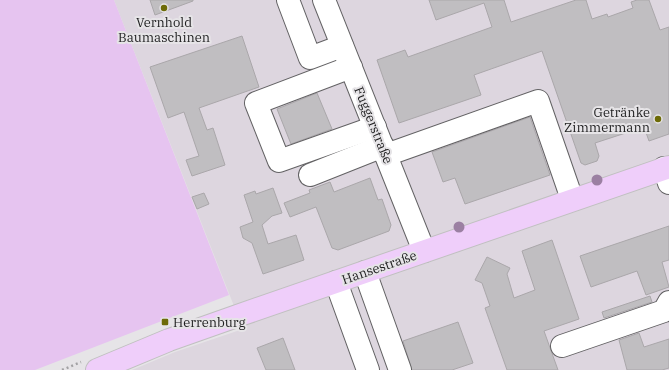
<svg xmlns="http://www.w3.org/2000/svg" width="669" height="370" viewBox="0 0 669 370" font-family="'IBM Plex Serif',serif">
  <rect width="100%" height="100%" fill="#e6e4e7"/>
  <!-- built -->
  <polygon fill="#ddd6df" points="114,0 669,0 669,370 132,370 175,352 243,329"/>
  <!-- green -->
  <polygon fill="#e6c4f0" points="0,0 114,0 229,295 35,370 0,370"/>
  <!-- building -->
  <g fill="#c0bec1" stroke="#aaa7aa">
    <polygon points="150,0 193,0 193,1 155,15"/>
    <polygon points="429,0 504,0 511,22 576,0 586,0 592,19 607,14 608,17 633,8 631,2 637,0 649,0 660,30 669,27 669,134 649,141 644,127 595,143 599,156 597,161 585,165 581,163 542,51 474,75 481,95 399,123 377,60 405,50 408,57 492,27 484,3 436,20"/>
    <polygon points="242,36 259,87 199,108 207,130 213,128 225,165 192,176 186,160 199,156 184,112 168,118 150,67"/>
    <polygon points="317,93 332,129 291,144 277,109"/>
    <polygon points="530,117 550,175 465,204 455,178 443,182 432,152"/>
    <polygon points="370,178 378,200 382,199 391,225 389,231 338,250 332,248 316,207 290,217 284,203 310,193 309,190 330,182 334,192"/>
    <polygon points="273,188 282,213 272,216 262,225 268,244 296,235 304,260 263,274 252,243 243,238 240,227 253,222 244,195 255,191 256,194"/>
    <polygon points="204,193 209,204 197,209 192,197"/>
    <polygon points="669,226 669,260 662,262 669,287 646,295 637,271 591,287 580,256"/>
    <polygon points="552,240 579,319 544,331 558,370 507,370 485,308 490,306 482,283 475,280 487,257 510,268 507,274 514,298 535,290 522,251"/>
    <polygon points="650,296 652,302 604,318 602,312"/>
    <polygon points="458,322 473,363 452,370 412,370 403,341"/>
    <polygon points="639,333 644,347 669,339 669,368 662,370 627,370 619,340"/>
    <polygon points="283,338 295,370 266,370 257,348"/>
  </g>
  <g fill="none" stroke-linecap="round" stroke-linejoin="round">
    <!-- minor casing -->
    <g stroke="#636264" stroke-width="24">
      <g id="minor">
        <polyline points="288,0 310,58 342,46"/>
        <polyline points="324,0 424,251"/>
        <polyline points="351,67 256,103 279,161 375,127"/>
        <polyline points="386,155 538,101 572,199"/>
        <polyline points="664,168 669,183"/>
        <polyline points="310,175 383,146"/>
        <polyline points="365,272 400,370"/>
        <polyline points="336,282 368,370"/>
        <polyline points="562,346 664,311 669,302"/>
      </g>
    </g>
    <!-- major casing -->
    <g stroke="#c0c0c0" stroke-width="24">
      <polyline id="major" points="97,370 169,340 237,316 669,167"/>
    </g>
    <!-- path -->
    <polyline stroke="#a2a1a3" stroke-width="2.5" stroke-dasharray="2 3" stroke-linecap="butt" points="62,370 81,362"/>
    <!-- minor -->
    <use href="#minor" stroke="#fff" stroke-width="22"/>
    <!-- major -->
    <use href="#major" stroke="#efcefa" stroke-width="22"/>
  </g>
  <!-- trees -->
  <g fill="#9b80a2">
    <circle cx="597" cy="180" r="5.5"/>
    <circle cx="459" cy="227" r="5.5"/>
  </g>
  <!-- markers -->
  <g fill="#6d6b07" stroke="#e6e4e7" stroke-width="1.5">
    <circle cx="164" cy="8" r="4"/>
    <circle cx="658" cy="119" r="4"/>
    <rect x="161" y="318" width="8" height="8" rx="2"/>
  </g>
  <g text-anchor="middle" stroke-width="4" stroke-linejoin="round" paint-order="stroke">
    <!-- poi labels -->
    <g font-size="13" fill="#1e1e1f" stroke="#e6e4e7">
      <text x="164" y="27">Vernhold<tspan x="164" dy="15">Baumaschinen</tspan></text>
      <text x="650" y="117" text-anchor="end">Getränke<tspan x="650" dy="15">Zimmermann</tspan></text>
      <text x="173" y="327" text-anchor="start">Herrenburg</text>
    </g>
    <!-- street labels -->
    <g font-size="13" fill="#1e1e1f" stroke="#e6e4e7">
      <text transform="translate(374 125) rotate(68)" y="5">Fuggerstraße</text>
      <text transform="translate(379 267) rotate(-19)" y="5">Hansestraße</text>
    </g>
  </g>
</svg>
